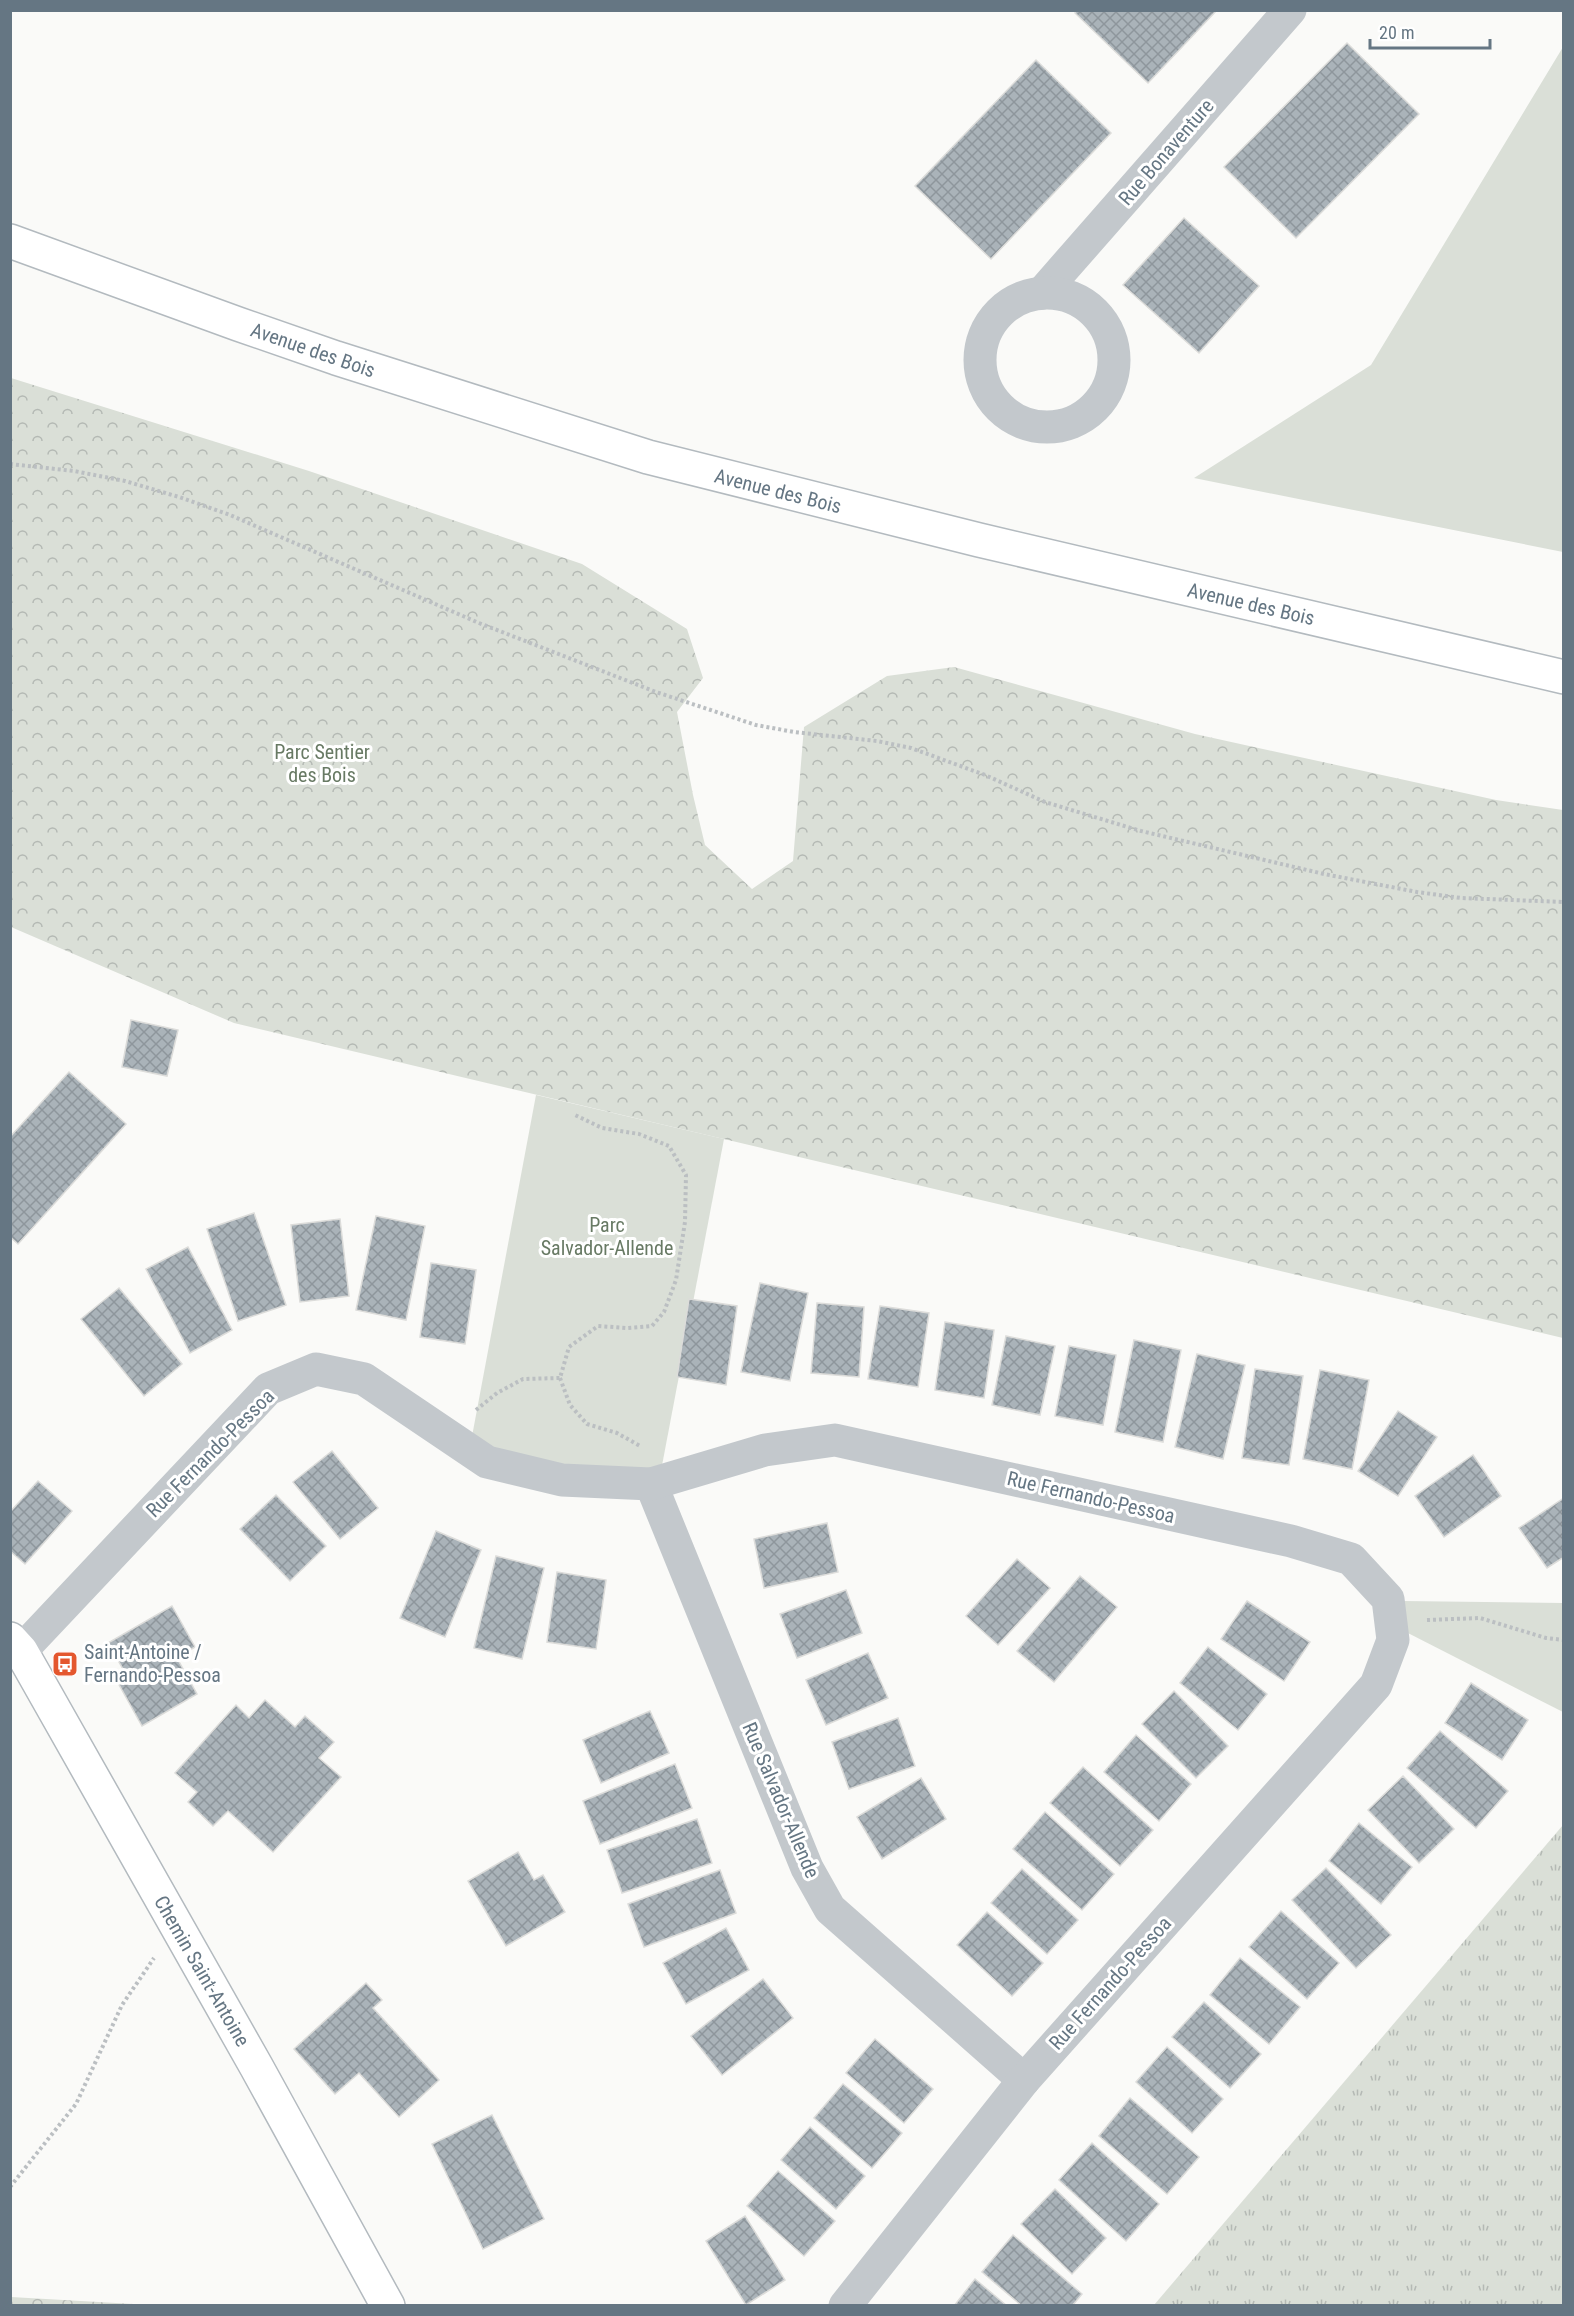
<svg xmlns="http://www.w3.org/2000/svg" width="1574" height="2316" viewBox="0 0 1574 2316" font-family="'Roboto Condensed',sans-serif">
  <defs>
    <pattern id="grass-tufts" width="24" height="20" patternUnits="userSpaceOnUse" patternTransform="scale(1.5)"><rect width="24" height="20" fill="#dadfd7"/><path d="M3 7l-1-3M5 7V3M7 7l1-3M15 17l-1-3M17 17v-4M19 17l1-3" fill="none" stroke="#b4b9b4"/></pattern>
    <pattern id="forest-crowns" width="20" height="18" patternUnits="userSpaceOnUse" patternTransform="scale(1.5)"><rect width="20" height="18" fill="#dadfd7"/><path d="M2 6a3 3 0 1 1 6 0M12 15a3 3 0 1 1 6 0" fill="none" stroke="#b4b9b4"/></pattern>
    <pattern id="building-cross-hatch" width="8" height="8" patternUnits="userSpaceOnUse" patternTransform="scale(1.5)"><rect width="8" height="8" fill="#aab3b9"/><path d="M0 0l8 8M0 8l8-8" fill="none" stroke="#8e969c"/></pattern>
  </defs>
  <rect width="100%" height="100%" fill="#fafaf8"/>
  <!-- grass -->
  <polygon fill="url(#grass-tufts)" points="1563,1825 1563,2305 1154,2305"/>
  <!-- forest -->
  <g fill="url(#forest-crowns)">
    <polygon points="11,378 309,471 582,564 687,629 703,678 677,712 693,795 705,845 752,889 793,861 804,727 887,676 954,667 1195,734 1496,800 1563,810 1563,1338 234,1023 11,927"/>
    <polygon points="11,2297 151,2305 11,2305"/>
  </g>
  <!-- green -->
  <g fill="#dadfd7">
    <polygon points="1563,47 1563,552 1194,478 1371,365"/>
    <polygon points="536,1095 724,1139 660,1476 566,1474 470,1447"/>
    <polygon points="1403,1601 1563,1603 1563,1712 1402,1630"/>
  </g>
  <!-- building -->
  <g fill="url(#building-cross-hatch)" stroke="#dcdcda" stroke-width="1.5">
    <polygon points="1077,10 1217,10 1148,83 1075,13"/>
    <polygon points="1347,43 1419,114 1296,238 1224,167"/>
    <polygon points="1036,60 1111,133 991,259 915,186"/>
    <polygon points="1184,218 1259,286 1199,353 1123,285"/>
    <polygon points="131,1020 178,1030 167,1076 122,1067"/>
    <polygon points="69,1072 126,1124 18,1244 10,1237 10,1137"/>
    <polygon points="254,1213 286,1305 238,1321 207,1229"/>
    <polygon points="376,1216 425,1226 406,1320 356,1310"/>
    <polygon points="340,1219 349,1296 300,1302 291,1225"/>
    <polygon points="188,1247 232,1330 190,1353 146,1269"/>
    <polygon points="431,1263 476,1270 465,1344 420,1337"/>
    <polygon points="760,1283 808,1293 790,1381 741,1372"/>
    <polygon points="119,1288 182,1364 144,1396 81,1319"/>
    <polygon points="689,1299 737,1306 726,1385 677,1377"/>
    <polygon points="817,1303 864,1307 859,1377 811,1373"/>
    <polygon points="880,1306 929,1313 918,1387 868,1379"/>
    <polygon points="945,1322 994,1330 984,1398 935,1390"/>
    <polygon points="1006,1336 1055,1346 1040,1415 992,1405"/>
    <polygon points="1134,1340 1181,1350 1163,1442 1115,1432"/>
    <polygon points="1069,1346 1116,1355 1103,1425 1055,1416"/>
    <polygon points="1197,1354 1245,1365 1223,1459 1175,1447"/>
    <polygon points="1255,1369 1303,1376 1289,1465 1242,1458"/>
    <polygon points="1320,1370 1369,1380 1352,1469 1303,1459"/>
    <polygon points="1398,1411 1437,1437 1398,1496 1358,1471"/>
    <polygon points="332,1451 378,1508 340,1539 293,1482"/>
    <polygon points="1473,1455 1501,1496 1444,1537 1415,1496"/>
    <polygon points="38,1481 72,1511 25,1564 10,1551 10,1512"/>
    <polygon points="276,1495 326,1546 290,1581 240,1529"/>
    <polygon points="1564,1498 1564,1557 1547,1568 1519,1528"/>
    <polygon points="827,1523 838,1572 764,1588 754,1539"/>
    <polygon points="436,1531 481,1550 445,1637 400,1618"/>
    <polygon points="496,1556 544,1568 522,1659 474,1648"/>
    <polygon points="1017,1559 1050,1588 998,1645 966,1616"/>
    <polygon points="557,1572 606,1580 596,1649 547,1642"/>
    <polygon points="1080,1576 1117,1607 1054,1682 1017,1651"/>
    <polygon points="846,1590 862,1633 797,1658 780,1614"/>
    <polygon points="1247,1601 1310,1642 1284,1681 1221,1639"/>
    <polygon points="172,1606 195,1647 177,1658 197,1694 142,1726 117,1681 127,1676 108,1643"/>
    <polygon points="1208,1647 1267,1694 1238,1730 1180,1683"/>
    <polygon points="868,1653 888,1698 826,1725 806,1680"/>
    <polygon points="1471,1683 1528,1720 1502,1760 1445,1723"/>
    <polygon points="1174,1691 1228,1746 1196,1778 1142,1724"/>
    <polygon points="265,1700 295,1727 305,1716 334,1742 319,1758 341,1777 273,1852 228,1811 213,1826 188,1802 197,1792 175,1773 236,1705 249,1718"/>
    <polygon points="650,1711 669,1753 601,1783 583,1740"/>
    <polygon points="898,1718 915,1766 849,1789 832,1742"/>
    <polygon points="1440,1731 1508,1791 1476,1828 1407,1768"/>
    <polygon points="1136,1735 1191,1784 1159,1821 1104,1772"/>
    <polygon points="675,1764 692,1808 600,1844 583,1801"/>
    <polygon points="1083,1767 1153,1830 1120,1866 1050,1803"/>
    <polygon points="1403,1776 1454,1829 1419,1863 1368,1810"/>
    <polygon points="921,1778 946,1819 882,1859 857,1817"/>
    <polygon points="1045,1812 1114,1874 1082,1910 1013,1849"/>
    <polygon points="697,1819 712,1863 622,1893 607,1850"/>
    <polygon points="1359,1823 1412,1867 1381,1904 1329,1861"/>
    <polygon points="518,1852 534,1880 543,1875 565,1912 506,1946 468,1881"/>
    <polygon points="1326,1868 1391,1935 1356,1968 1292,1900"/>
    <polygon points="1022,1869 1078,1920 1047,1954 991,1903"/>
    <polygon points="720,1870 736,1913 644,1947 628,1904"/>
    <polygon points="1281,1911 1339,1963 1307,1999 1249,1947"/>
    <polygon points="987,1912 1043,1963 1012,1996 957,1945"/>
    <polygon points="726,1928 749,1970 686,2004 663,1963"/>
    <polygon points="1240,1958 1300,2007 1269,2044 1210,1995"/>
    <polygon points="763,1979 793,2018 722,2075 691,2036"/>
    <polygon points="366,1983 382,2000 373,2008 439,2080 399,2117 359,2073 335,2094 294,2049"/>
    <polygon points="1204,2002 1261,2054 1230,2088 1172,2037"/>
    <polygon points="875,2039 933,2089 904,2123 846,2073"/>
    <polygon points="1167,2047 1223,2099 1192,2133 1136,2082"/>
    <polygon points="843,2084 902,2133 872,2168 814,2118"/>
    <polygon points="1130,2098 1199,2157 1167,2194 1099,2136"/>
    <polygon points="492,2115 544,2219 483,2249 432,2144"/>
    <polygon points="810,2127 865,2176 836,2209 781,2160"/>
    <polygon points="1092,2143 1159,2204 1126,2241 1059,2180"/>
    <polygon points="778,2171 835,2221 804,2256 747,2206"/>
    <polygon points="1055,2189 1106,2238 1072,2274 1021,2224"/>
    <polygon points="745,2216 785,2280 746,2305 706,2241"/>
    <polygon points="1013,2235 1082,2294 1072,2306 1022,2306 982,2272"/>
    <polygon points="975,2279 1007,2306 954,2306"/>
  </g>
  <g fill="none" stroke-linecap="round" stroke-linejoin="round">
    <!-- secondary casing -->
    <g stroke="#b3babf" stroke-width="36">
      <g id="secondary">
        <polyline points="10,241 238,324 336,358 648,457 979,540 1564,677"/>
        <polyline points="10,1639 21,1651 256,2066 388,2306"/>
      </g>
    </g>
    <!-- path -->
    <g stroke="#bbbfc2" stroke-width="4" stroke-dasharray="3 3" stroke-linecap="butt">
      <polyline points="10,464 74,471 125,481 179,497 230,515 479,623 656,692 756,725 794,732 877,741 911,748 985,775 1045,802 1141,831 1324,874 1417,892 1461,898 1564,902"/>
      <polyline points="560,1378 570,1405 587,1424 617,1433 640,1446"/>
      <polyline points="476,1410 497,1393 523,1379 560,1378 569,1347 598,1326 627,1328 652,1326 664,1312 676,1280 685,1222 686,1175 669,1146 639,1134 602,1128 573,1114"/>
      <polyline points="1427,1620 1480,1618 1546,1638 1564,1640"/>
      <polyline points="10,2187 76,2104 122,2005 154,1958"/>
    </g>
    <!-- street -->
    <g stroke="#c3c8cc" stroke-width="33">
      <polyline points="1042,293 1290,10"/>
      <circle cx="1047" cy="360" r="67"/>
      <polyline points="651,1484 807,1868 830,1909 1024,2080"/>
      <polyline points="21,1651 268,1389 316,1369 364,1379 487,1462 562,1480 651,1484 765,1450 835,1440 1291,1541 1351,1559 1388,1599 1393,1640 1376,1685 1024,2080 845,2306"/>
    </g>
    <!-- secondary -->
    <use href="#secondary" stroke="#fff" stroke-width="33"/>
  </g>
  <!-- icons -->
  <defs>
    <g id="bus-square" transform="scale(1.35)"><rect x="-9" y="-9" width="18" height="18" rx="4" fill="#e4572e" stroke="#fff"/><path d="M-5-6H5V4H4V6H2V4H-2V6H-4V4H-5ZM-3.5-4V0h7V-4ZM-3.5 1.2v1.5H-2V1.2ZM2 1.2v1.5H3.5V1.2Z" fill="#fff"/></g>
  </defs>
  <g fill-rule="evenodd">
    <use href="#bus-square" x="65" y="1664"/>
  </g>
  <g text-anchor="middle" stroke-width="6" stroke-linejoin="round" paint-order="stroke">
    <!-- street labels -->
    <g font-size="20" fill="#657683" stroke="#fff">
      <text transform="translate(1166 152) rotate(-49)" y="7">Rue Bonaventure</text>
      <text transform="translate(313 350) rotate(19)" y="7">Avenue des Bois</text>
      <text transform="translate(778 491) rotate(14)" y="7">Avenue des Bois</text>
      <text transform="translate(1251 604) rotate(13)" y="7">Avenue des Bois</text>
      <text transform="translate(210 1453) rotate(-45)" y="7">Rue Fernando-Pessoa</text>
      <text transform="translate(1091 1497) rotate(13)" y="7">Rue Fernando-Pessoa</text>
      <text transform="translate(781 1800) rotate(67)" y="7">Rue Salvador-Allende</text>
      <text transform="translate(202 1971) rotate(60)" y="7">Chemin Saint-Antoine</text>
      <text transform="translate(1110 1983) rotate(-48)" y="7">Rue Fernando-Pessoa</text>
    </g>
    <!-- park labels -->
    <g font-size="20" fill="#687a64" stroke="#fff">
      <text x="322" y="759">Parc Sentier<tspan x="322" dy="23">des Bois</tspan></text>
      <text x="607" y="1232">Parc<tspan x="607" dy="23">Salvador-Allende</tspan></text>
    </g>
    <!-- poi labels -->
    <g font-size="20" fill="#657683" stroke="#fff" text-anchor="start">
      <text x="84" y="1659">Saint-Antoine /<tspan x="84" dy="23">Fernando-Pessoa</tspan></text>
    </g>
  </g>
  <!-- border -->
  <rect width="1574" height="2316" fill="none" stroke="#657683" stroke-width="24"/>
  <!-- scale -->
  <path d="M1370 39v9h120v-9" fill="none" stroke="#657683" stroke-width="3"/>
  <text x="1379" y="39" font-size="18" fill="#657683" stroke="#ffffff" stroke-width="4.5" paint-order="stroke">20 m</text>
</svg>
